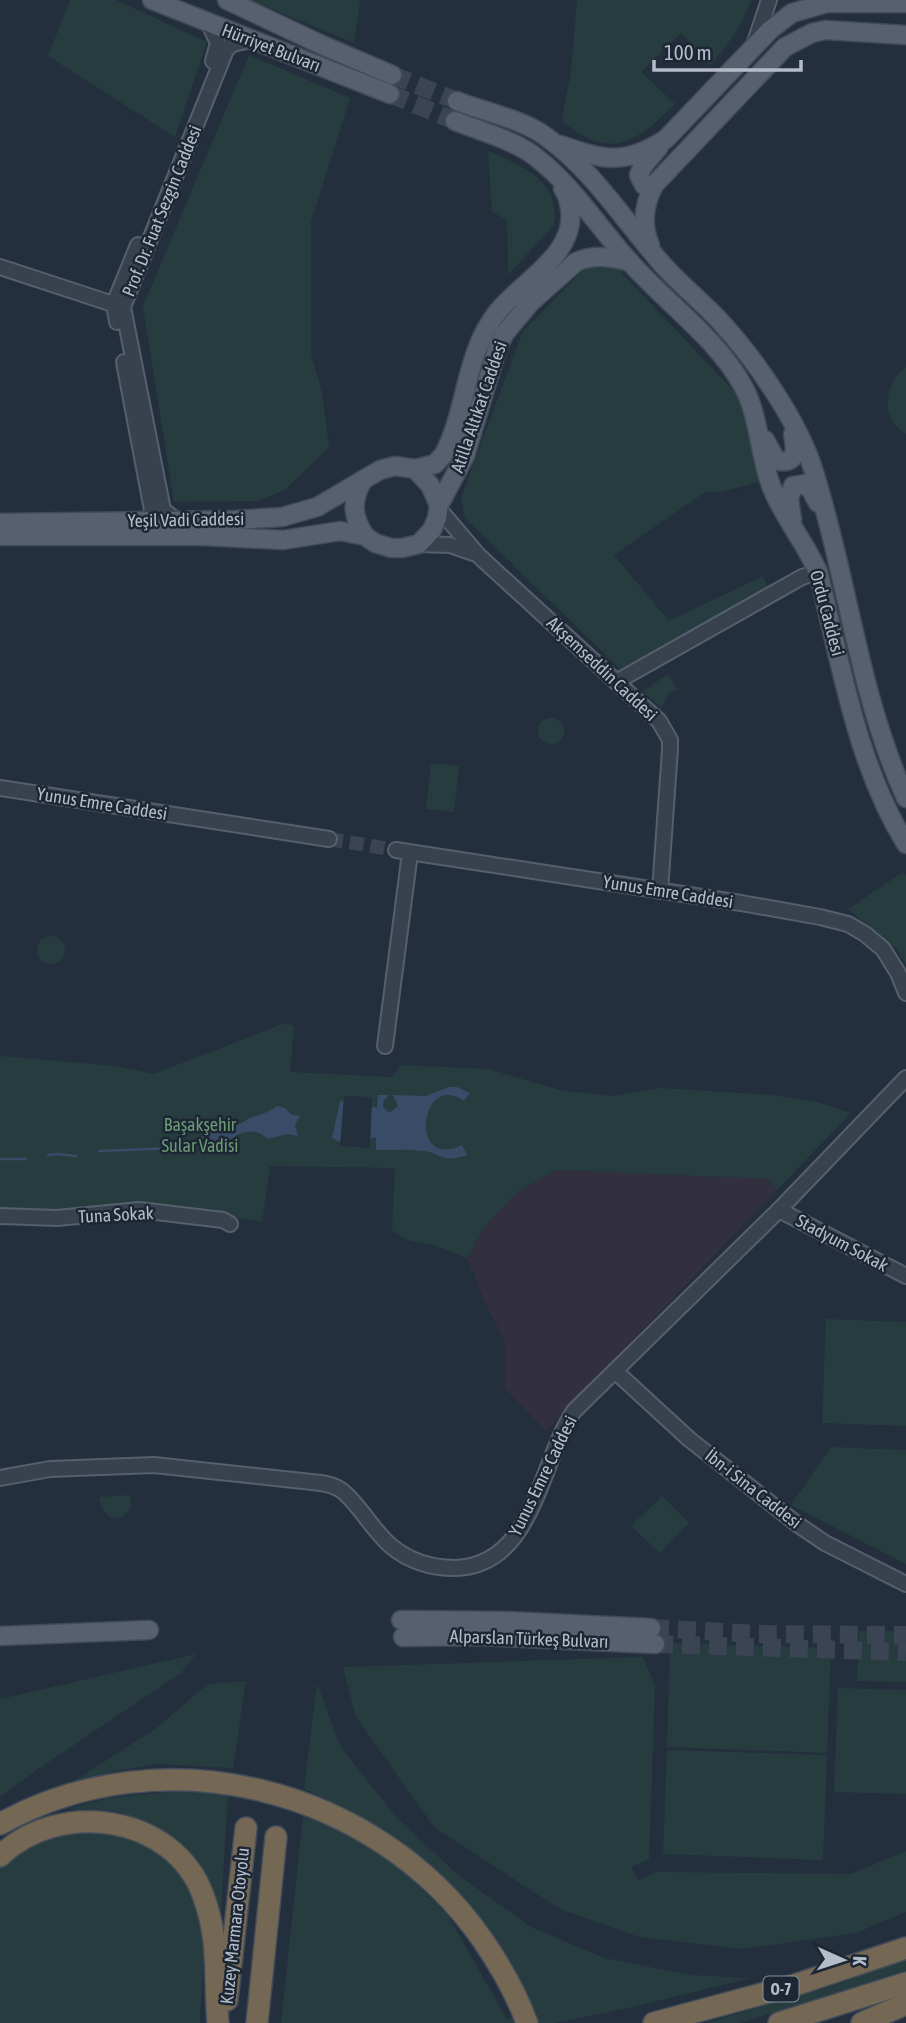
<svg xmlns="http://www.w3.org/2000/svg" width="906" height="2023" viewBox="0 0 906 2023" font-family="'Asap Condensed',sans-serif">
  <rect width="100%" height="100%" fill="#242f3e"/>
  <!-- medical -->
  <polygon fill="#32303f" points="556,1170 767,1179 777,1190 546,1431 505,1388 505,1340 489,1311 467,1258 484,1227 517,1192"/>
  <!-- green -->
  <g fill="#263c3f">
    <polygon points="70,0 116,0 207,42 175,137 48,56"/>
    <polygon points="250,0 360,0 354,43"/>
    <path d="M577,0h174c-9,26 -24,46 -41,66l-29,-33 -40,39 34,32c-39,39 -66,58 -113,16l9,-49z"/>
    <polygon points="249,55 350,98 311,222 311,353 322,393 329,447 285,490 257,501 174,502 143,306"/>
    <path d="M488,151c34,15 73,29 66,74l-46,50 -1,-55 -15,-8z"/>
    <polygon points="605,264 620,271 747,405 763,481 721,492 705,492 614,555 669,621 763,576 768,587 622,671 465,518 461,498 523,331 584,269"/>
    <path d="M906,367v67c-27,-16 -22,-50 0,-67z"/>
    <polygon points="668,674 678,690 669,693 661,708 643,691"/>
    <circle cx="551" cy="731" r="13"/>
    <polygon points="431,763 459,766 454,812 426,809"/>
    <polygon points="903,872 906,876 906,965 896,948 848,909"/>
    <circle cx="51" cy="950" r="14"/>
    <polygon points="282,1024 294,1025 290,1072 392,1077 401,1065 489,1069 563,1091 613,1096 661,1088 773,1095 817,1102 851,1113 777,1190 767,1179 556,1170 517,1192 484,1227 467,1258 434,1245 408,1240 392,1231 395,1168 270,1166 262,1222 155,1205 57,1213 0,1212 0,1056 116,1066 154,1074"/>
    <polygon points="826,1319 906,1322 906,1426 822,1423"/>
    <polygon points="831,1447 906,1450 906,1564 791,1505"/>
    <path d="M131,1495l-1,14c-13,18 -30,7 -30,-12z"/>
    <polygon points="662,1496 689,1523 660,1553 631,1526"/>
    <polygon points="859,1631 906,1631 906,1682 857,1681"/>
    <polygon points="670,1643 831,1648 827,1753 667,1747"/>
    <polygon points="196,1654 181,1673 41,1767 0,1797 0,1699"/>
    <polygon points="643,1657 655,1685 649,1859 631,1867 639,1881 655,1872 851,1874 906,1851 906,1912 856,1933 742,1949 639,1937 560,1909 434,1827 356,1717 343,1667"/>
    <polygon points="246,1681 233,1768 157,1764 115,1771 68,1785 155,1729 208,1684"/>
    <polygon points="317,1683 340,1746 396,1817 458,1875 531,1927 604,1958 690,1975 751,1978 628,2008 555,2023 281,2023 303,1816 340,1831 394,1862 447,1914 507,2019 537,2014 475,1913 407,1848 350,1810 304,1789"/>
    <polygon points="838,1688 906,1690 906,1794 834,1792"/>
    <polygon points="667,1750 827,1755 823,1860 663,1854"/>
    <polygon points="176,1791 228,1793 221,1913 196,1865 160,1831 117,1811 68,1809 108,1798"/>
    <path d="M89,1828c12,2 25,3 37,7 36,11 68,49 75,86 6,32 0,69 -1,102h-200v-155c29,-31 48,-35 89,-40z"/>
    <polygon points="906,1959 906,1970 741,2023 706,2023 833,1986"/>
  </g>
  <!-- water -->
  <g fill="#394c67">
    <path d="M449,1087h8l13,6 -6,8c-44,-31 -56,71 -2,44l5,10c-27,9 -24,-2 -44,-4 -15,-2 -32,-1 -47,-1v-13l-5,1 -2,7 -25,-1 -12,-6 8,-37 6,-1 31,8 1,-13h11l-6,7v4l4,5 4,1 7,-6 -5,-11 33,1z"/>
    <path d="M277,1106l8,2 7,7 8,1 -5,9 3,11 -11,-2 -19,5c-28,-25 -46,21 -68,6l-1,-4c12,-23 19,-10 38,-16 6,-2 10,-6 15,-8 10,-2 16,-5 25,-11z"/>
  </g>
  <!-- pier -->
  <polygon fill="#242f3e" points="344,1096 370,1097 372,1099 370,1148 340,1146"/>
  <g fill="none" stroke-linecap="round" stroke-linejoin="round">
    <!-- stream -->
    <g stroke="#394c67" stroke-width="2.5">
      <polyline points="99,1151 178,1148"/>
      <polyline points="48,1155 57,1154 76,1156"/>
      <polyline points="0,1159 26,1159"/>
    </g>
    <!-- minor-tunnel -->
    <polyline stroke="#3a4453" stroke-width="14" stroke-dasharray="14 7" stroke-linecap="butt" points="329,839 396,850"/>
    <!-- major-tunnel -->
    <g stroke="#3a4453" stroke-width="18" stroke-dasharray="18 9" stroke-linecap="butt">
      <polyline points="392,75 457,101"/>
      <polyline points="390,94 455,121"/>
      <polyline points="651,1628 757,1634 906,1635"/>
      <polyline points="655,1644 906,1652"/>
    </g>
    <!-- minor casing -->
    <g stroke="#565f6c" stroke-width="18">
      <g id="minor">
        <polyline points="209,24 218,43 213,61"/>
        <polyline points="755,42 769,0"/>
        <polyline points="0,267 122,307"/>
        <polyline points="117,322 114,304 138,245"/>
        <polyline points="124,362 152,510 151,516 146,520"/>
        <polyline points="439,509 479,556 659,721 670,740 670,749 660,891"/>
        <polyline points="176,520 163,510 123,307 226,50 232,44 251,40"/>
        <polyline points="419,544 450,545 473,553"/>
        <polyline points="616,682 802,577 818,572"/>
        <polyline points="0,788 329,839"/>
        <polyline points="396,850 741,903 820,917 848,924 865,934 883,949 898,973 906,993"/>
        <polyline points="385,1046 410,853"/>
        <polyline points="779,1210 906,1276"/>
        <polyline points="0,1216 57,1218 139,1210 223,1220 230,1224"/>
        <polyline points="615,1371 689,1439 797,1524 825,1543 906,1584"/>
        <path d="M0,1478l50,-9 104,-4 167,18c7,1 14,3 20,7 16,11 32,41 50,56 18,15 41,22 64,22 79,-2 84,-104 119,-157l205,-201 127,-132"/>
      </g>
    </g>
    <!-- major casing -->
    <g stroke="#414a57" stroke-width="21">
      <g id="major">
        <polyline points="152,0 390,94"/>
        <polyline points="227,0 322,45 392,75"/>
        <path d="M457,101c27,11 65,18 88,35 49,35 79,85 118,129 17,19 38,36 56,55 36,39 80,102 95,152 34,108 45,224 92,326"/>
        <path d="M455,121c25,10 62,20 82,37 36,28 62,70 92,103 37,42 87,76 114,125 17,31 16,70 29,102 12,30 33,54 46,84 23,91 38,191 88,272"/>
        <path d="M561,145c43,16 65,20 105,-6l104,-109 22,-17 35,-10h79"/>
        <polyline points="654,185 644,185 639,175 642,167 659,147"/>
        <path d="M650,245c-9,-21 -6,-41 4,-60l131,-138 27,-14 13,-3 81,5"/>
        <path d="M765,440l11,20c22,6 20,-11 17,-26"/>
        <path d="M415,469l20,-5 9,-10c23,-44 21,-100 52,-140 24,-32 81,-59 74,-105 -1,-7 -2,-14 -7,-20"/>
        <path d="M363,480c-12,21 -11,36 2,56"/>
        <polyline points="792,519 789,499 793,486 805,484 811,490 818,503"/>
        <polyline points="0,523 235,520 282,517 317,507 380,470 395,466 415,469 430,485 439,505"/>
        <path d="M0,536h204l79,4 57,-9 25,5 10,7 16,5h11l17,-4 13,-14 5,-12 2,-13 26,-49 33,-110 7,-13 26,-31 45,-40c18,-8 35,-5 54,0"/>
        <polyline points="401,1620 506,1621 651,1628"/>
        <polyline points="0,1636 149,1630"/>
        <polyline points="403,1637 480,1636 655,1644"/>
      </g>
    </g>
    <!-- highway casing -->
    <g stroke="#434c59" stroke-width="24">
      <g id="highway">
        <path d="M0,1824c163,-91 376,-36 482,115 18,26 34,54 45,84"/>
        <path d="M0,1856c59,-57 173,-42 203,39 17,45 11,82 15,128"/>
        <polyline points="227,2000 246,1828"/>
        <polyline points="257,2023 276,1837"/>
        <polyline points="654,2023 795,1985 906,1948"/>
        <polyline points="779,2023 906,1983"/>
        <polyline points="862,2023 906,2004"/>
      </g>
    </g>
    <!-- minor -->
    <use href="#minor" stroke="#38414e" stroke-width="14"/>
    <!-- major -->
    <use href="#major" stroke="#56606e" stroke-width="18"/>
    <!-- highway -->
    <use href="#highway" stroke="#746855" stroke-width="21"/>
  </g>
  <g text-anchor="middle" stroke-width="5" stroke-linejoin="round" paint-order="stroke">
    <!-- shield labels -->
    <rect fill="#1d2633" stroke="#878f9c" stroke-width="2" x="763.5" y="1976.5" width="35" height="25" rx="5"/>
    <g font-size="16" font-weight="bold" fill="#b4bcc9">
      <text x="781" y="1995">O-7</text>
    </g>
    <!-- street labels -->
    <g font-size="18" fill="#b4bcc9" stroke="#1d2633">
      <text transform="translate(271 48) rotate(21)" y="6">Hürriyet Bulvarı</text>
      <text transform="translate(162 211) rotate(-68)" y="6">Prof. Dr. Fuat Sezgin Caddesi</text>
      <text transform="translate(479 407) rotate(-71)" y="6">Atilla Altıkat Caddesi</text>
      <text transform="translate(186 520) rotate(-1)" y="6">Yeşil Vadi Caddesi</text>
      <text transform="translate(827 613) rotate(75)" y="6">Ordu Caddesi</text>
      <text transform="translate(602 669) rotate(43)" y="6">Akşemseddin Caddesi</text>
      <text transform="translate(102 804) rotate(9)" y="6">Yunus Emre Caddesi</text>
      <text transform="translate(668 892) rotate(9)" y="6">Yunus Emre Caddesi</text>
      <text transform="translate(116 1215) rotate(-3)" y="6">Tuna Sokak</text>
      <text transform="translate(842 1243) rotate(28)" y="6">Stadyum Sokak</text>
      <text transform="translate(543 1476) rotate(-64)" y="6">Yunus Emre Caddesi</text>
      <text transform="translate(753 1489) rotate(38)" y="6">İbn-i Sina Caddesi</text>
      <text transform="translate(529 1639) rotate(2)" y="6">Alparslan Türkeş Bulvarı</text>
      <text transform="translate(235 1926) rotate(-84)" y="6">Kuzey Marmara Otoyolu</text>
    </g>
    <!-- park labels -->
    <g font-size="18" fill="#6b9a76" stroke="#1d2633">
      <text x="200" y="1131">Başakşehir<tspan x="200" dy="21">Sular Vadisi</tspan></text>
    </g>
  </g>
  <!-- north arrow -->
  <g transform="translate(843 1960) rotate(93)" stroke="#1d2633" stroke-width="5" paint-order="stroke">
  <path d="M0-5L12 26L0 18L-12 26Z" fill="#b4bcc9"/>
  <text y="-10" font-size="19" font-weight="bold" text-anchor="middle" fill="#b4bcc9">K</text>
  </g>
  <!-- scale -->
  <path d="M654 60v10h147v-10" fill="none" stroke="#b4bcc9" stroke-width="3.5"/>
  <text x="664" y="60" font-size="21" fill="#b4bcc9" stroke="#1d2633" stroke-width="5" paint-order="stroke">100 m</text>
</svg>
